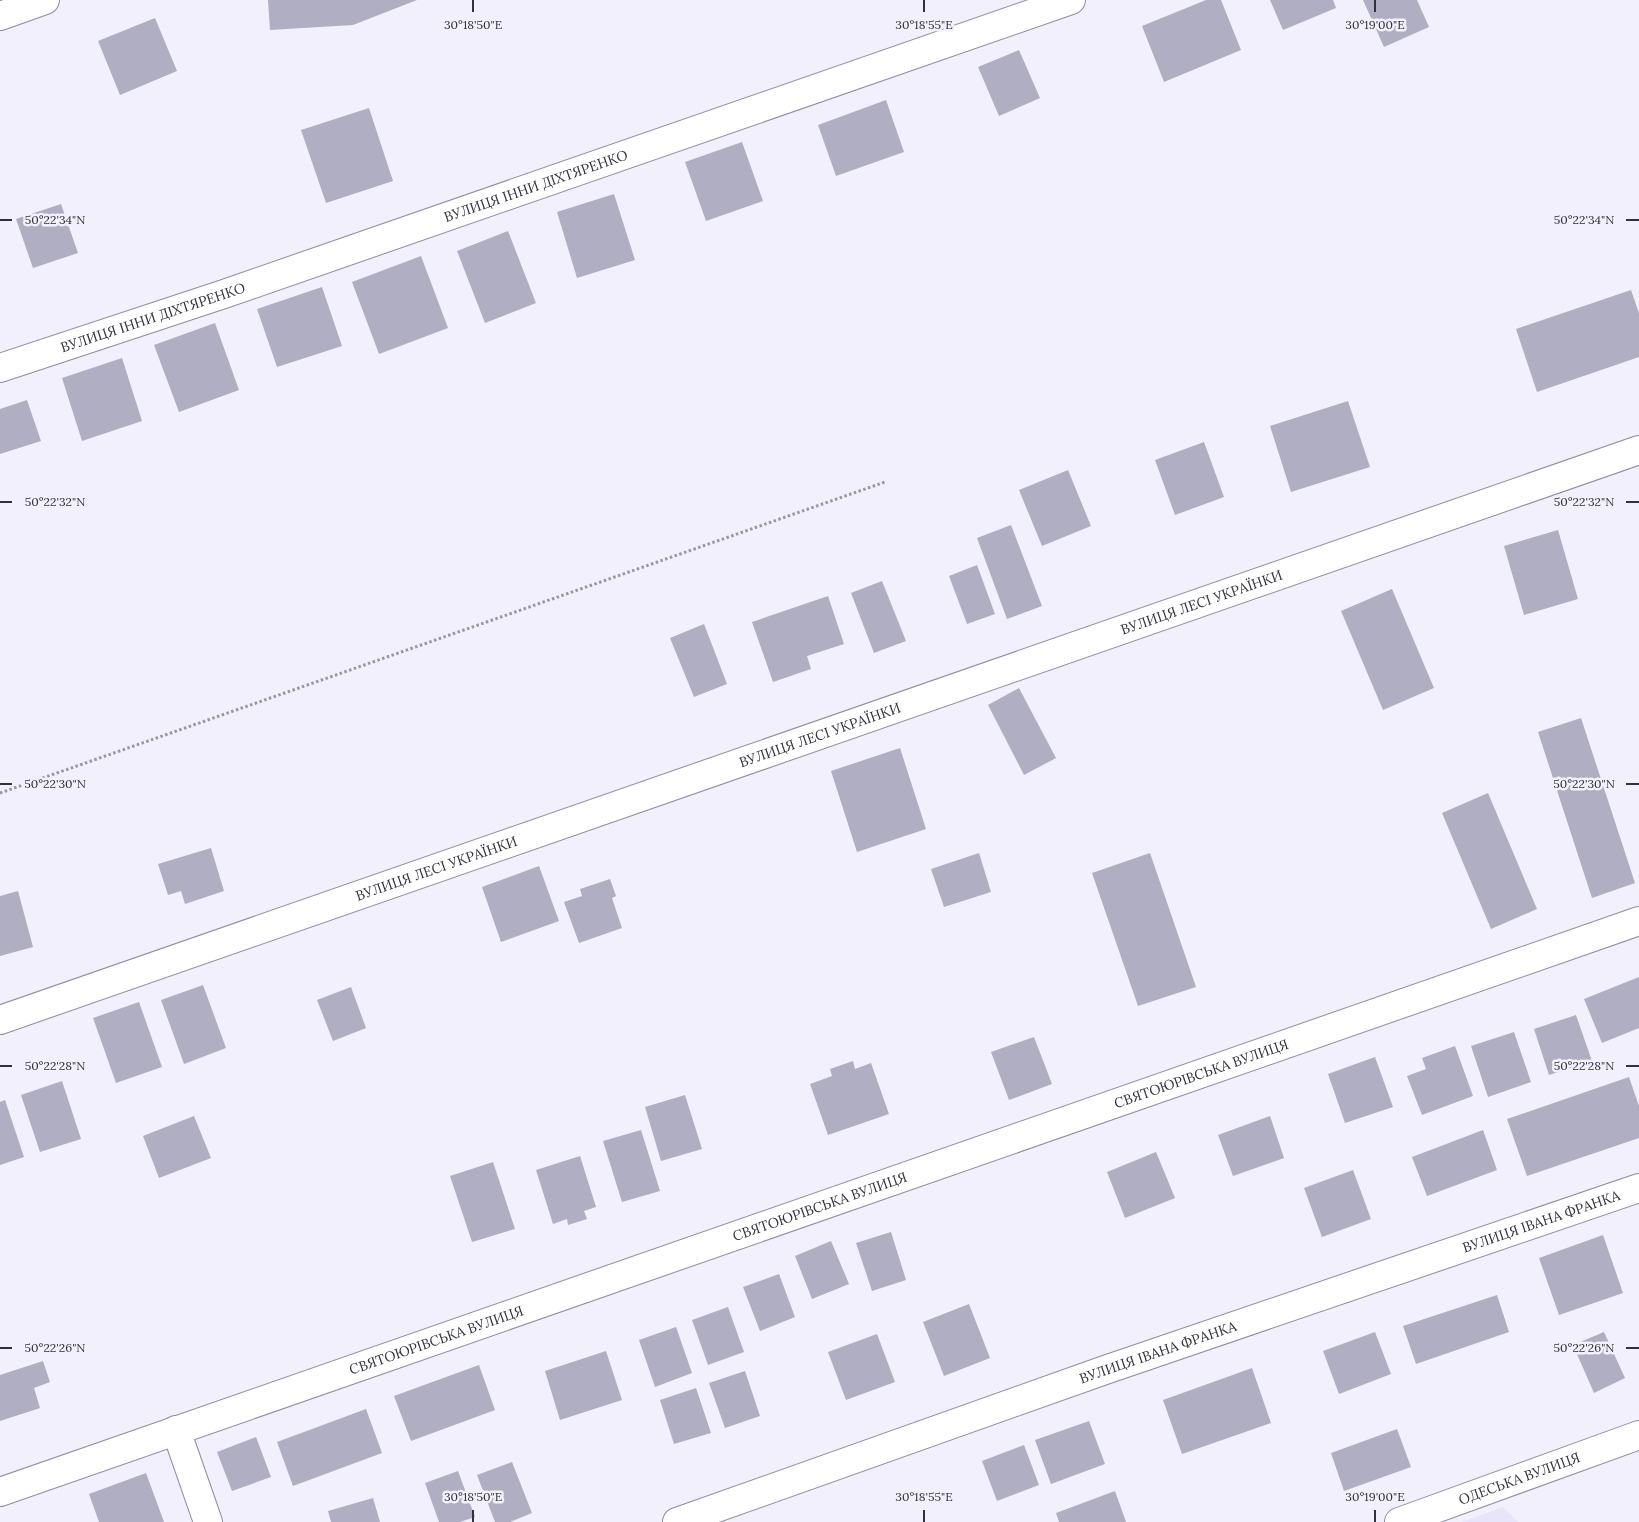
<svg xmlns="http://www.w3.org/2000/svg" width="1639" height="1522" viewBox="0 0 1639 1522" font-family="Lora,serif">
  <rect width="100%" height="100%" fill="#f1f0fc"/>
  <!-- industrial -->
  <polygon fill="#e8e4fa" points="1503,1507 1518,1522 1462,1522"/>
  <!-- building -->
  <g fill="#b0aec2">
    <polygon points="268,0 417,0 353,25 270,30"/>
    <polygon points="1206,0 1221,0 1241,50 1164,82 1142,26"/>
    <polygon points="1270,0 1333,0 1336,8 1283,30"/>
    <polygon points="1363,0 1417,0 1429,27 1384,47"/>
    <polygon points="155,18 177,71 120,95 98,41"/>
    <polygon points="1019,50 1040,98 999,116 978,67"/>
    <polygon points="886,100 904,152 836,176 818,125"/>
    <polygon points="369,108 393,181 326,203 301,130"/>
    <polygon points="742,142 763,201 706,221 685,162"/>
    <polygon points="614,194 635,260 577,278 557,212"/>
    <polygon points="61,204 78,253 33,268 16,219"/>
    <polygon points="508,231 536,303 485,323 457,251"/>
    <polygon points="421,256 448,328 379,354 352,282"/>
    <polygon points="322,287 342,346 277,367 257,309"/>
    <polygon points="1631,290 1639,313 1639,357 1537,392 1516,329"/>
    <polygon points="215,323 239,390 179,412 154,345"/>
    <polygon points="122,358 142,421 82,441 62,378"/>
    <polygon points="27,400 41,441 0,454 0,409"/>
    <polygon points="1348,401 1370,467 1291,492 1270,426"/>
    <polygon points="1204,442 1224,497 1175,515 1155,460"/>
    <polygon points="1068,470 1091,526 1042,546 1019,490"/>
    <polygon points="1011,525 1042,606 1007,619 977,538"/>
    <polygon points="1558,530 1578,599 1524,615 1504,546"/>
    <polygon points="977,565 995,614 967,624 949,576"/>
    <polygon points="882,581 906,641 874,653 851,593"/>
    <polygon points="1392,589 1434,688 1383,710 1341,611"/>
    <polygon points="828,596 844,644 807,656 811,669 773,682 752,622"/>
    <polygon points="704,624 727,684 694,697 670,638"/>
    <polygon points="1019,688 1056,758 1024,775 988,705"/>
    <polygon points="1581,718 1635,883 1592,898 1538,732"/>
    <polygon points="900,748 926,829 857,852 831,771"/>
    <polygon points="1488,793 1537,909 1491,929 1442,813"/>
    <polygon points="211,848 224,891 185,904 181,891 168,895 158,864"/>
    <polygon points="979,853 991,892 944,907 931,869"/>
    <polygon points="1150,853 1196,987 1138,1006 1092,873"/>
    <polygon points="539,866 559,921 501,942 482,887"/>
    <polygon points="610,879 616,896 612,898 622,928 579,943 564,902 582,896 580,889"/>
    <polygon points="18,891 33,947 0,956 0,896"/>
    <polygon points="1639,977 1639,1028 1602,1043 1584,999"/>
    <polygon points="203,985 226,1048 184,1064 161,1000"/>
    <polygon points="351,987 366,1028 333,1041 317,1000"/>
    <polygon points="139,1002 162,1067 116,1083 93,1018"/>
    <polygon points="1576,1015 1592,1061 1549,1075 1534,1029"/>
    <polygon points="1514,1032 1531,1082 1488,1097 1471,1046"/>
    <polygon points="1034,1037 1052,1084 1009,1100 991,1052"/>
    <polygon points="1455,1046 1473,1096 1422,1115 1407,1076 1426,1069 1422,1058"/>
    <polygon points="1375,1057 1393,1107 1345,1123 1328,1074"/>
    <polygon points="853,1061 855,1069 871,1063 889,1114 828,1135 810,1084 832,1076 830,1069"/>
    <polygon points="1629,1077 1639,1106 1639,1138 1527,1176 1507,1119"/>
    <polygon points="62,1081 81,1139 40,1152 21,1095"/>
    <polygon points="685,1095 702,1149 661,1161 645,1107"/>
    <polygon points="5,1100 24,1157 0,1165 0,1102"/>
    <polygon points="194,1116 211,1158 159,1178 143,1136"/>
    <polygon points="1270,1116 1284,1158 1233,1176 1218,1135"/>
    <polygon points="641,1130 660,1191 622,1202 603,1141"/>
    <polygon points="1483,1130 1497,1170 1427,1196 1412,1157"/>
    <polygon points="1156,1152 1175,1198 1125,1218 1107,1172"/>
    <polygon points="580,1156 596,1207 584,1211 587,1219 568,1225 567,1219 553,1224 536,1170"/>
    <polygon points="493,1162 515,1229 472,1242 450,1176"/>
    <polygon points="1353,1170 1371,1219 1322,1237 1304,1188"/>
    <polygon points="891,1232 906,1280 872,1291 856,1243"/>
    <polygon points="1603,1235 1623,1293 1559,1315 1539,1258"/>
    <polygon points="831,1241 849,1284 812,1299 795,1256"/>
    <polygon points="779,1274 795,1317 760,1331 743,1287"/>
    <polygon points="1497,1295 1509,1332 1416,1364 1403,1326"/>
    <polygon points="969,1304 990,1358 944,1376 923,1322"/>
    <polygon points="728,1307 744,1352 708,1365 692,1320"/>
    <polygon points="676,1327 692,1373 655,1387 639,1340"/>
    <polygon points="1375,1332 1391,1374 1339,1394 1323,1351"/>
    <polygon points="1604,1332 1625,1378 1594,1393 1573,1345"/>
    <polygon points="877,1334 895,1382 846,1400 828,1352"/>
    <polygon points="606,1351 622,1400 560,1420 545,1371"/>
    <polygon points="43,1361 50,1382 34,1388 40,1408 0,1421 0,1375"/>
    <polygon points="479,1365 495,1410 411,1441 394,1396"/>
    <polygon points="1252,1368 1271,1423 1182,1454 1163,1400"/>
    <polygon points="745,1371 760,1416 725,1428 709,1383"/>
    <polygon points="696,1388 711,1433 674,1444 660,1400"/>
    <polygon points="366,1409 382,1453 293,1486 277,1442"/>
    <polygon points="1089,1421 1105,1464 1051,1484 1035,1440"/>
    <polygon points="1397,1429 1411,1467 1344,1491 1331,1453"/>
    <polygon points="256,1437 271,1477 232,1491 217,1452"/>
    <polygon points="1024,1445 1039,1485 997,1501 982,1461"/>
    <polygon points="512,1462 532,1513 510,1522 495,1522 477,1475"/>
    <polygon points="458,1471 475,1517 460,1522 439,1522 425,1483"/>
    <polygon points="146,1473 164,1522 99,1522 89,1494"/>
    <polygon points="1115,1491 1126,1522 1059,1522 1056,1513"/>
    <polygon points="373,1498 380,1522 331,1522 328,1511"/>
  </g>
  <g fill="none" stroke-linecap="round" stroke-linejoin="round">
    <!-- minor casing -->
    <g stroke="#8e8c9f" stroke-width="30">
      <g id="minor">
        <polyline points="0,16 45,0"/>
        <path id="s1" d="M0,368l224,-74 847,-294"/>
        <path id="s2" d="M0,1020l1639,-570"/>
        <polyline points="176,1430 208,1522"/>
        <path id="s3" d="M0,1492l1639,-571"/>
        <path id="s4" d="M677,1522l428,-152 534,-182"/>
        <path id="s5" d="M1399,1522l240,-87"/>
      </g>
    </g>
    <!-- path -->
    <polyline stroke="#9897a1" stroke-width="3" stroke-dasharray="2.5 2.5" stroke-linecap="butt" points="0,793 885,482"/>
    <!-- minor -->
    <use href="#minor" stroke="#fff" stroke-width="28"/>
  </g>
  <!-- ticks -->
  <path fill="none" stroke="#323139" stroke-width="2" d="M473,0v12M924,0v12M1375,0v12M0,220h12M1626,220h13M0,502h12M1626,502h13M0,784h12M1626,784h13M0,1066h12M1626,1066h13M0,1348h12M1626,1348h13M473,1510v12M924,1510v12M1375,1510v12"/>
  <g text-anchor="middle" stroke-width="5" stroke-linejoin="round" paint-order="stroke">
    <!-- street labels -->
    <g font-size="14" fill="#323139" stroke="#f1f0fc">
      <text dy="5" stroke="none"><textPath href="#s1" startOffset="566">ВУЛИЦЯ ІННИ ДІХТЯРЕНКО</textPath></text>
      <text dy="5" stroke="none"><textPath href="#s1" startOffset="161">ВУЛИЦЯ ІННИ ДІХТЯРЕНКО</textPath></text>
      <text dy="5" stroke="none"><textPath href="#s2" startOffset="1272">ВУЛИЦЯ ЛЕСІ УКРАЇНКИ</textPath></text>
      <text dy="5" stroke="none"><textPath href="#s2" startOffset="868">ВУЛИЦЯ ЛЕСІ УКРАЇНКИ</textPath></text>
      <text dy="5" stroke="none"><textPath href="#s2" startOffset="462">ВУЛИЦЯ ЛЕСІ УКРАЇНКИ</textPath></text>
      <text dy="5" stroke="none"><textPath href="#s3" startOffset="1272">СВЯТОЮРІВСЬКА ВУЛИЦЯ</textPath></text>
      <text dy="5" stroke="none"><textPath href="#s3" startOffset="868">СВЯТОЮРІВСЬКА ВУЛИЦЯ</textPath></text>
      <text dy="5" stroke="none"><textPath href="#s4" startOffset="915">ВУЛИЦЯ ІВАНА ФРАНКА</textPath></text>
      <text dy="5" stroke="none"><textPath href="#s3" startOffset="462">СВЯТОЮРІВСЬКА ВУЛИЦЯ</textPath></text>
      <text dy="5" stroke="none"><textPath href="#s4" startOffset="510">ВУЛИЦЯ ІВАНА ФРАНКА</textPath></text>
      <text dy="5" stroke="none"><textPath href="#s5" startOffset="128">ОДЕСЬКА ВУЛИЦЯ</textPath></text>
    </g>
  </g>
  <g font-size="12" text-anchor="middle" fill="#323139" stroke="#f1f0fc" stroke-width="5" stroke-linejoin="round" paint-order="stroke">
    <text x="473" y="29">30°18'50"E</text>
    <text x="924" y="29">30°18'55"E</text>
    <text x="1375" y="29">30°19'00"E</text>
    <text x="55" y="224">50°22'34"N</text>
    <text x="1584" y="224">50°22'34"N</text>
    <text x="55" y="506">50°22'32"N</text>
    <text x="1584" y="506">50°22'32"N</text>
    <text x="55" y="788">50°22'30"N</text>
    <text x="1584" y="788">50°22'30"N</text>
    <text x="55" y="1070">50°22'28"N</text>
    <text x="1584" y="1070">50°22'28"N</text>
    <text x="55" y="1352">50°22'26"N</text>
    <text x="1584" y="1352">50°22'26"N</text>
    <text x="473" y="1501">30°18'50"E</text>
    <text x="924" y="1501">30°18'55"E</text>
    <text x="1375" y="1501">30°19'00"E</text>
  </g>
</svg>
